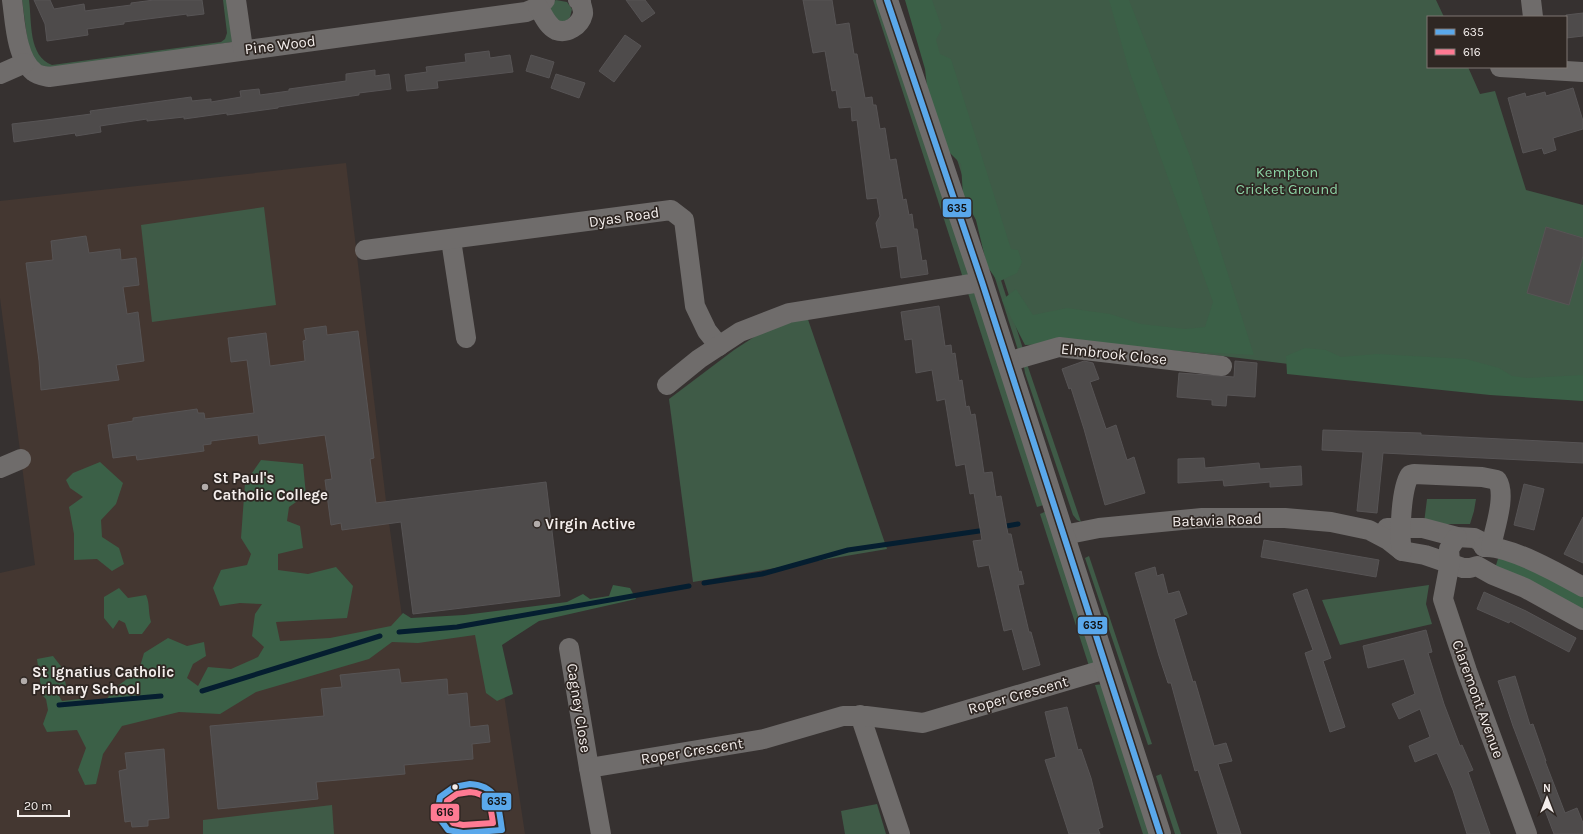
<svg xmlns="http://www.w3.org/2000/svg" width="1583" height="834" viewBox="0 0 1583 834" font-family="Karla,sans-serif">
  <rect width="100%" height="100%" fill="#363130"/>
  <!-- built -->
  <polygon fill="#443731" points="346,163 386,501 405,638 494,628 525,834 0,834 0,573 35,565 0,298 0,201"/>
  <!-- green -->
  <g fill="#3f5b47">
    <path d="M22,0h7c3,22 -1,56 23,65l169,-23 4,-3 2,-6 -4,-33h7l2,42 -179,28 -15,-5 -9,-13z"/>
    <polygon points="556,0 567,2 572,9 570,17 564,23 549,18 549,4"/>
    <polygon points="873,0 883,0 970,273 963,278"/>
    <polygon points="906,0 911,0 1024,352 1018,350"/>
    <polygon points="913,0 1436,0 1444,17 1428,17 1428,67 1468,67 1480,94 1495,91 1526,190 1583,205 1583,381 1496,389 1058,336 1024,342"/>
    <polygon points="264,207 276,305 152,322 141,225"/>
    <polygon points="974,292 1047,504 1037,507 968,293"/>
    <polygon points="803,305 887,549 693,582 669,399 734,350"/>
    <polygon points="1027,364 1081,522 1077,520 1073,515 1025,373 1024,367"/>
    <polygon points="1427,499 1476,499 1474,511 1470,524 1449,524 1441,528 1424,523"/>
    <polygon points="1049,510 1097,663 1089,666 1040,514"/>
    <polygon points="1089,556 1152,744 1148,745 1085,558"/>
    <polygon points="1429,585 1426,604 1432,624 1340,645 1322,600"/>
    <polygon points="1104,684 1153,834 1143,834 1095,685"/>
    <polygon points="1161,774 1181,834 1175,834 1156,776"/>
    <polygon points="877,804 886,834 845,834 841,811"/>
    <polygon points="332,805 334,834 203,834 203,820"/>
  </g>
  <!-- forest -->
  <g fill="#3b6047">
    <polygon points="905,0 932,0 942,28 936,40 940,54 951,59 1011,249 1018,250 1022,262 1017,273 998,282 987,266 976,220 963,196 961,164 949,152 929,103 925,69"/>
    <polygon points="1109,0 1129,0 1191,159 1254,355 1055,344 1025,345 1002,300 1016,289 1033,315 1067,308 1110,314 1141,324 1185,329 1205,327 1213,302 1129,70"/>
    <polygon points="1305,348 1326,350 1341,357 1377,354 1466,359 1499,368 1512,376 1527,378 1583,375 1583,401 1490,395 1287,374 1286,356"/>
    <polygon points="261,460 303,464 306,495 289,507 287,521 300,526 303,548 278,554 278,570 308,574 336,567 353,586 347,618 276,622 280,641 330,638 391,626 403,613 411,618 464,615 567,602 583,594 590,599 609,596 613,585 630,588 636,599 539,621 502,645 513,694 497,701 486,693 475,635 418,643 392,642 369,659 256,692 220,714 179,712 122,726 103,754 96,784 85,785 78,770 86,748 77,730 47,732 43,724 48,710 46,699 42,695 37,659 53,656 63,669 66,686 56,691 62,701 80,699 103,704 115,688 139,670 144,653 168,638 187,646 204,642 206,656 193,664 187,678 198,686 208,667 231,669 258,657 264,647 252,636 255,614 262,604 240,603 220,606 213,588 221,570 247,565 251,554 241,538 245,483"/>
    <polygon points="100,462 123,483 116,504 101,520 102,537 119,548 124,564 112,571 97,559 74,560 74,534 69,507 83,497 70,488 66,480 73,473"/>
    <polygon points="1501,549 1583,587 1583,619 1493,575"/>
    <path d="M119,588l9,10 18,-3c4,9 2,17 5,27l-9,12h-13l-4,-11 -6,-3 -6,9 -9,-11v-21z"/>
  </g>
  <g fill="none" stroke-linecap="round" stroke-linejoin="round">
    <!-- stream -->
    <g stroke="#051e30" stroke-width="5">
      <polyline points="1001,527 1018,524"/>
      <polyline points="704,583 762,574 848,550 986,530"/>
      <polyline points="399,632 457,627 689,586"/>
      <polyline points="202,691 380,636"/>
      <polyline points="59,705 161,696"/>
    </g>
  </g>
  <!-- building -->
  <g fill="#4e4b4b" stroke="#575455">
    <polygon points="34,0 50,0 54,9 84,4 85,11 131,5 131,3 154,0 202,0 204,14 187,16 187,14 124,22 124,24 87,29 88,35 47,41 45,24"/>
    <polygon points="626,0 645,0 655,13 642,22"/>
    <polygon points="803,0 832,0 836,25 849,23 854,54 857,54 865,98 872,97 873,105 876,105 880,129 885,128 890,160 896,159 903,200 906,199 909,215 912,214 914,229 917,229 922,261 926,260 928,274 901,278 897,246 881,248 876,223 880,216 877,198 867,199 857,120 852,121 851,107 839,108 836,90 832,91 825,51 813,53"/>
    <polygon points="1583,13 1583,36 1566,38 1566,15"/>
    <polygon points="625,35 641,46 614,82 599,71"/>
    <polygon points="489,51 490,58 510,55 513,72 437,81 438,88 407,91 405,75 427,72 426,67 466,62 465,54"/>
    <polygon points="531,55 554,62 549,78 526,71"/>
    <polygon points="375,70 375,76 389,74 391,89 359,93 359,95 278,107 278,108 227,115 227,113 184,119 184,117 147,121 147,119 100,126 101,132 76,136 75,133 14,142 12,124 46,120 91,114 90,111 191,97 192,101 211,99 211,102 241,97 240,91 259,89 260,95 289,91 289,89 346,81 346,74"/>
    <polygon points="556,74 585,83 579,98 551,88"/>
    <polygon points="1573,88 1583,121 1583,129 1553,138 1556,150 1544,154 1542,148 1523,153 1508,98 1525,93 1526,97 1545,92 1546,96"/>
    <polygon points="1546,227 1583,238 1583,256 1569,305 1527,293"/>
    <polygon points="86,236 89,253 120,249 121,260 136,258 139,285 123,287 127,314 138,312 144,361 116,365 119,380 41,390 39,361 26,263 53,260 51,241"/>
    <polygon points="939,306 945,346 951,345 952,354 955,353 959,381 962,380 966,407 969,406 971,415 975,414 984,473 992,472 996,497 1001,496 1008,534 1011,534 1019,572 1021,571 1024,584 1018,585 1029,632 1031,632 1040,665 1023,670 1012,629 1004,631 989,565 978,567 973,541 982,540 974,493 970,494 965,464 956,466 945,399 937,401 932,370 916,373 912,339 905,340 901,312"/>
    <polygon points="326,326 327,335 358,331 374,458 370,459 376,503 546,482 560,596 413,614 401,522 342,530 341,523 331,525 325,480 332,479 325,435 259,444 258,435 211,441 211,444 203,445 204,451 137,460 136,455 113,458 108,425 133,421 133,418 197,409 198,413 204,413 205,419 254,413 247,360 231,362 228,338 266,333 270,366 305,361 303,341 306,340 304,329"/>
    <polygon points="1084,361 1093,363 1099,379 1090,382 1104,423 1106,429 1116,425 1127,460 1134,457 1145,493 1105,505 1084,429 1071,388 1069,389 1062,369"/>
    <polygon points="1235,361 1257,363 1255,397 1227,395 1226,406 1212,405 1212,400 1177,397 1179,373 1234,377"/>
    <polygon points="1323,430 1421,433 1421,435 1583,443 1583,463 1383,453 1377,513 1357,511 1363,452 1322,450"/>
    <polygon points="1204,458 1205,468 1259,463 1260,469 1301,466 1302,485 1270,487 1270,482 1224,486 1223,480 1178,483 1178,459"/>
    <polygon points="1524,484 1544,489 1534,530 1514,525"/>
    <polygon points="1583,517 1583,563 1564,554"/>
    <polygon points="1264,540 1379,560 1376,577 1261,557"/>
    <polygon points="1155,567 1157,576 1163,574 1168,594 1179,591 1187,614 1174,619 1193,682 1195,681 1214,746 1226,743 1232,761 1218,764 1241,834 1218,834 1198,770 1195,771 1171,683 1168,683 1159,656 1135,573"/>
    <polygon points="1307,589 1331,658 1323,661 1345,727 1330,732 1305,653 1313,650 1293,594"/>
    <polygon points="1484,592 1526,611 1576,638 1569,652 1510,621 1509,623 1477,609"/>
    <polygon points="1426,630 1432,652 1428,653 1444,704 1460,746 1462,745 1473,770 1468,772 1490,834 1467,834 1453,790 1437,753 1415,762 1409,746 1430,737 1420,709 1399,719 1392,704 1415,694 1404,659 1368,668 1363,646"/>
    <polygon points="399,669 401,683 447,679 448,695 467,693 470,727 488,725 490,742 472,744 473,759 404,765 405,774 316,782 318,799 218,809 210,726 324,716 321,689 342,687 340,675"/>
    <polygon points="1515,676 1530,725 1533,724 1546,761 1545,761 1565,813 1577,808 1583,823 1583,834 1554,834 1513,726 1498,681"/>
    <polygon points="1067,707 1078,750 1081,749 1091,778 1103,827 1098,829 1100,834 1069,834 1045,760 1056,757 1045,712"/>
    <polygon points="164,749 169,818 148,820 148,826 132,827 131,821 125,822 119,771 127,769 125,753"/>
  </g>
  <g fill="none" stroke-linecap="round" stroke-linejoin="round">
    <!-- minor -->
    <g stroke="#6f6c6b" stroke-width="20">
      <path d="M12,0c3,21 4,58 22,72 3,3 10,4 15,5l477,-65 12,-5 7,-7"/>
      <polyline points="236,0 243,49"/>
      <polyline points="1531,0 1533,17"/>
      <path d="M538,7c5,7 9,19 18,23 11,4 24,-4 27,-16 1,-3 -2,-8 -2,-12l-3,-2"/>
      <polyline points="1500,67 1583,72"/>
      <polyline points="0,74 25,63"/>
      <polyline points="451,240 466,338"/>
      <polyline points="365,250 671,210 684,220 695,306 707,331 719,346"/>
      <polyline points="1007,362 1059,347 1222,366"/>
      <polyline points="667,385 699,359 740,332 789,313 982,282"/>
      <polyline points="0,468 21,459"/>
      <polyline points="1387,528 1423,528 1457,537 1474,538 1480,541 1484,547"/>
      <polyline points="1064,535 1099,528 1202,518 1285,518 1331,522 1369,530 1388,540 1402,551 1425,555 1463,568 1470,568 1477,566 1493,575 1525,588 1583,620"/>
      <polyline points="1457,537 1449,549 1450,562 1443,599 1467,671 1527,834"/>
      <path d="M1484,547c25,-2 76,27 99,40"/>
      <path d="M1402,551c-3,-15 -1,-63 8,-76l4,-1 68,3 15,3c10,15 -3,50 -6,67"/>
      <polyline points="569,648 589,768"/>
      <polyline points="860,715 900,834"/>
      <polyline points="601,834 589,768 764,739 843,716 866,716 923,723 1106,669"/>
    </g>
    <!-- tertiary -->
    <polyline stroke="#6f6c6b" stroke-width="22" points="887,0 982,282 1160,834"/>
    <!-- bus-1 casing -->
    <g stroke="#2f2723" stroke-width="9">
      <g id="bus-1">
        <polyline points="887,0 982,282 1160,834"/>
        <path d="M470,784c30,2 28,22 32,46l-39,3 -15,-3 -11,-15 3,-18 14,-10z"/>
      </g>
    </g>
    <!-- bus-2 casing -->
    <g stroke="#2f2723" stroke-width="9">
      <path id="bus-2" d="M470,792c21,2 20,13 23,31l-30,2 -10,-2 -8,-10 2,-12 10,-7z"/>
    </g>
    <!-- bus-1 -->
    <use href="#bus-1" stroke="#5aa8eb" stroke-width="6"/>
    <!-- bus-2 -->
    <use href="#bus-2" stroke="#fe7a93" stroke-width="6"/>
  </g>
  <!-- markers -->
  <g fill="#b2acaa" stroke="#2f2723" stroke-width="1.5">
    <circle cx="205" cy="487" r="4"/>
    <circle cx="537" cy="524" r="4"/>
    <circle cx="24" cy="681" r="4"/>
  </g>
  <circle fill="#f4eeec" stroke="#2f2723" stroke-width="1.5" cx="455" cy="787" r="3.5"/>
  <g text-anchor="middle" stroke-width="3.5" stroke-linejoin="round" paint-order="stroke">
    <!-- street labels -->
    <g font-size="15" fill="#f4eeec" stroke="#2f2723">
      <text transform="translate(280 45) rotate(-7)" y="5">Pine Wood</text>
      <text transform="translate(624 217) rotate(-8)" y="5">Dyas Road</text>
      <text transform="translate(1114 354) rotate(6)" y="5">Elmbrook Close</text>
      <text transform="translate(1217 520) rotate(-2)" y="5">Batavia Road</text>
      <text transform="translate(1018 695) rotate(-16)" y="5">Roper Crescent</text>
      <text transform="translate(1478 699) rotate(70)" y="5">Claremont Avenue</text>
      <text transform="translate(579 708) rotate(81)" y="5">Cagney Close</text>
      <text transform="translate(692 751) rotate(-9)" y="5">Roper Crescent</text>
    </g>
    <!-- park labels -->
    <g font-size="15" fill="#8bd1a3" stroke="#2f2723">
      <text x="1287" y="177">Kempton<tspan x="1287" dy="17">Cricket Ground</tspan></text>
    </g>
    <!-- poi labels -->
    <g font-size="15" font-weight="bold" fill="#f4eeec" stroke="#2f2723" text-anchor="start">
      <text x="213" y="483">St Paul's<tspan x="213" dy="17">Catholic College</tspan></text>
      <text x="545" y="529">Virgin Active</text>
      <text x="32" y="677">St Ignatius Catholic<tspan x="32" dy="17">Primary School</tspan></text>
    </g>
  </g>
  <g stroke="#2f2723" stroke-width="1.5">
    <rect x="942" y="198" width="30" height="20" rx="4" fill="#5aa8eb"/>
    <rect x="1077" y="616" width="31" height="19" rx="4" fill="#5aa8eb"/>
    <rect x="481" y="792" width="31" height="19" rx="4" fill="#5aa8eb"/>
    <rect x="430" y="803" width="30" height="19" rx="4" fill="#fe7a93"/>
  </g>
  <g font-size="11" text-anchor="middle" font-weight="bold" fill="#111">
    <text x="957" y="212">635</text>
    <text x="1093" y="629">635</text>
    <text x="497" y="805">635</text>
    <text x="445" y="816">616</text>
  </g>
  <!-- legend -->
  <rect x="1427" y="16" width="140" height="52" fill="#2f2723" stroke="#7e7773"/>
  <rect x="1435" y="29" width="20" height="6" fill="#5aa8eb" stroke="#7e7773"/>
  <text x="1463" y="36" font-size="12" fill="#f4eeec">635</text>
  <rect x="1435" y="49" width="20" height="6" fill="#fe7a93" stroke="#7e7773"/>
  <text x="1463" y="56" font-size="12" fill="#f4eeec">616</text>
  <!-- north arrow -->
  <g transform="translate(1547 798)" stroke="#2f2723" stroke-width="3" paint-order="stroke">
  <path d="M0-3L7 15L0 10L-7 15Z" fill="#f4eeec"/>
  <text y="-6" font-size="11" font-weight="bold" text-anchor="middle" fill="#f4eeec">N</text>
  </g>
  <!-- scale -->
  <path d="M18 810v6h51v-6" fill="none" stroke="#f4eeec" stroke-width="2"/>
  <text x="24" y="810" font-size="12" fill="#f4eeec" stroke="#2f2723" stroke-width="3" paint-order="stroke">20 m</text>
</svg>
